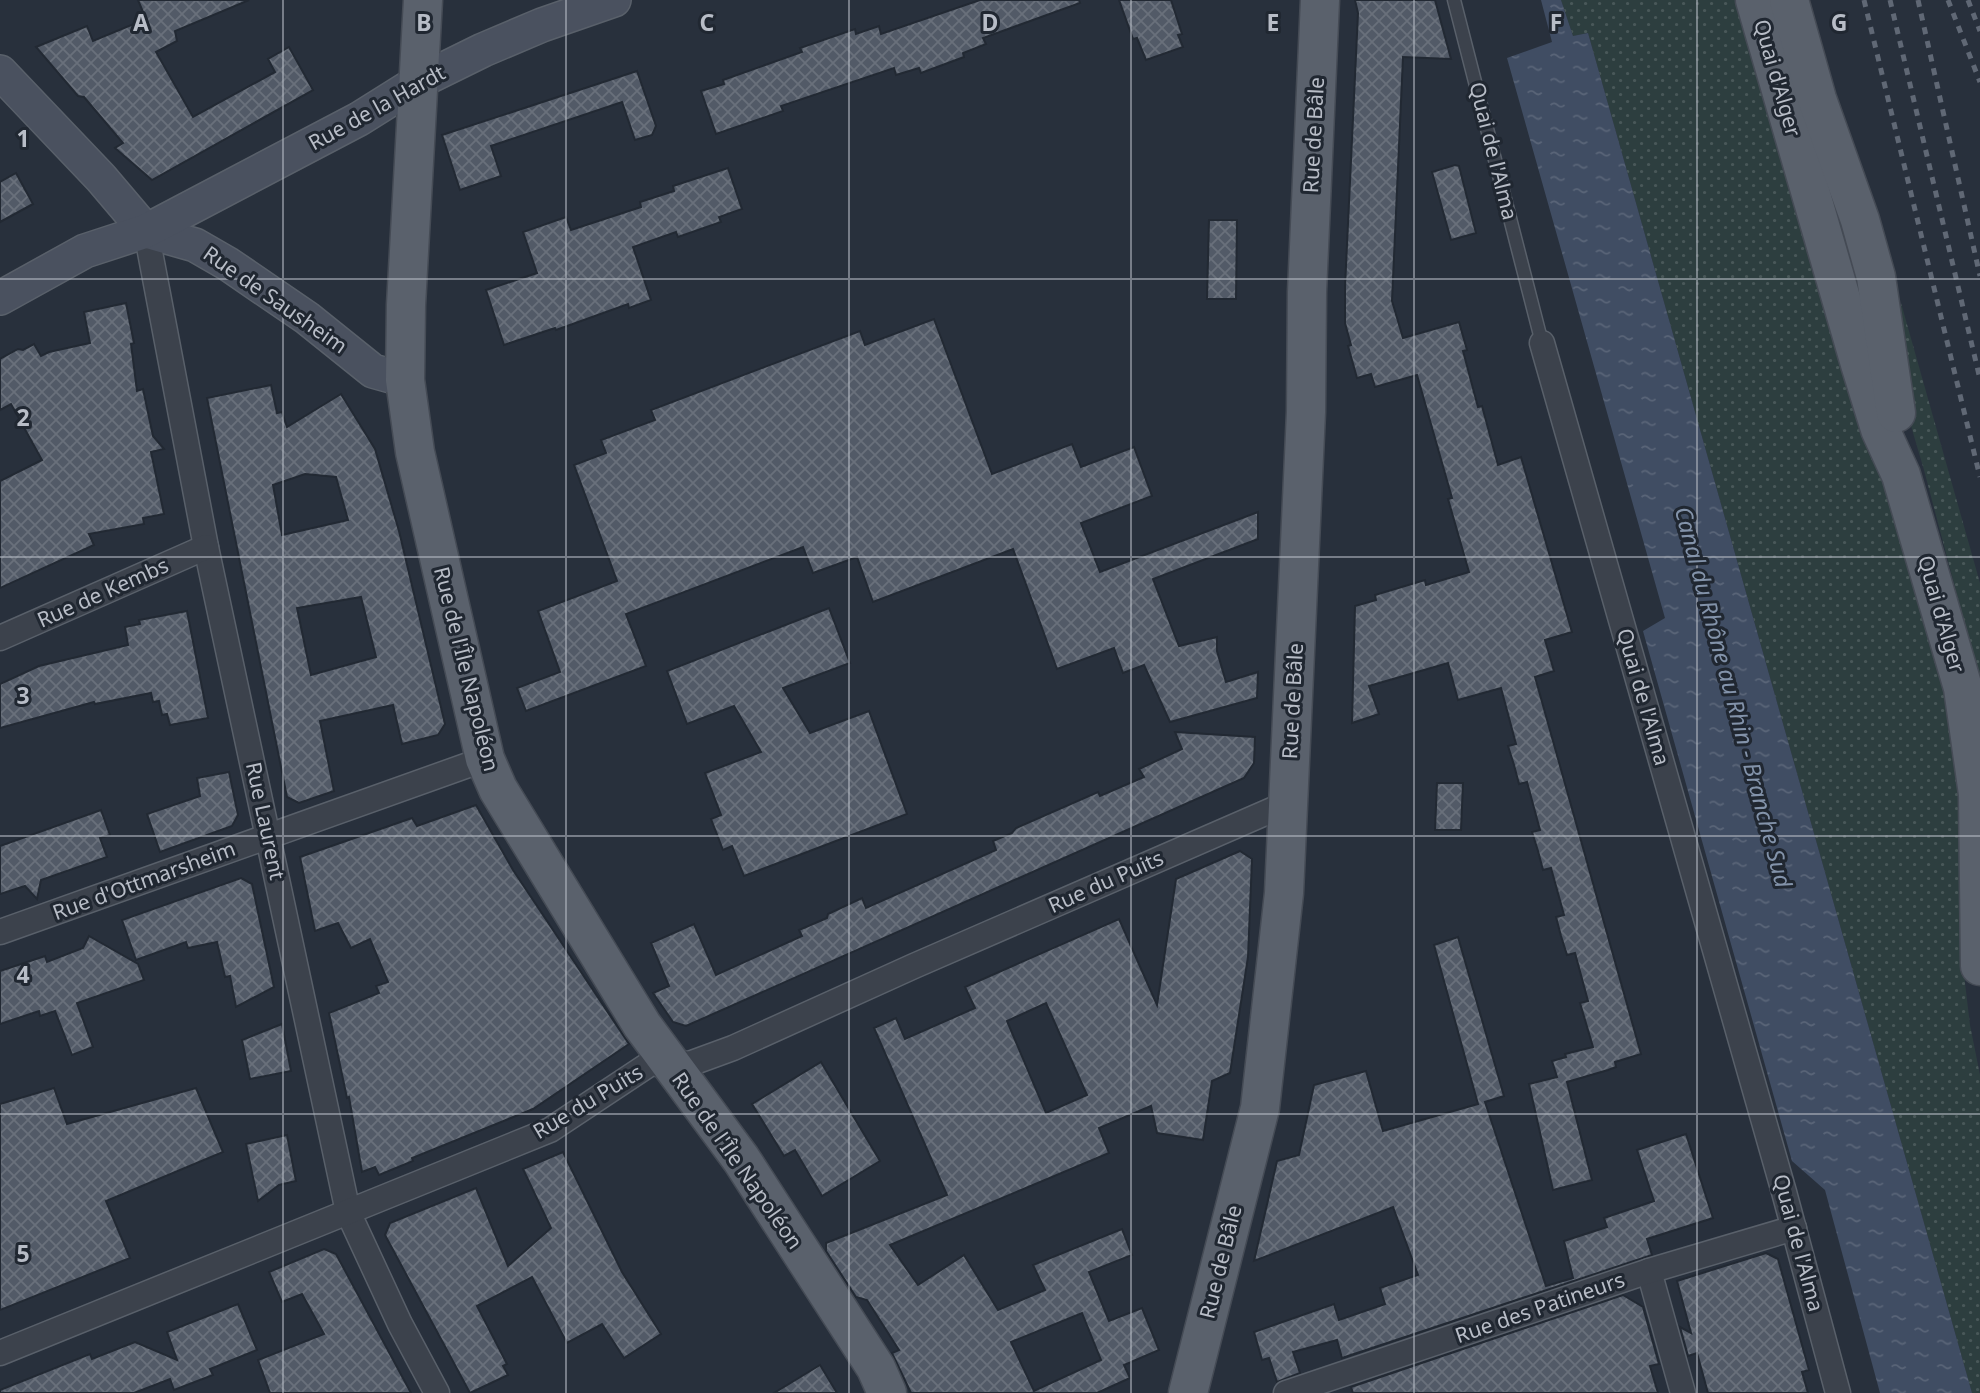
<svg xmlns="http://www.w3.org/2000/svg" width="1980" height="1393" viewBox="0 0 1980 1393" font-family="'Noto Sans',sans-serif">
  <defs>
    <pattern id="grass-dots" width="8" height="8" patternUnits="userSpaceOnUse" patternTransform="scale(1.75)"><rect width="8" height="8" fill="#2d3e3f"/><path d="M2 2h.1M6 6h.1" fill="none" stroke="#495859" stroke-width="1.8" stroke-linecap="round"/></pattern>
    <pattern id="water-ripples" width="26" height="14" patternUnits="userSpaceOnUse" patternTransform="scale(1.75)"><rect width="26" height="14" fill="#404d63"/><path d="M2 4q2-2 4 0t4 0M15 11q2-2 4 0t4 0" fill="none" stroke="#5a6578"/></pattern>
    <pattern id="building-cross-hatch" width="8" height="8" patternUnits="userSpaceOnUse" patternTransform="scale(1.75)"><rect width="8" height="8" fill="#525a67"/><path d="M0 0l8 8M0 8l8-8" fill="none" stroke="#69707b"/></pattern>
  </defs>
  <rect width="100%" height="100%" fill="#28303c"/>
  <!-- grass -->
  <g fill="url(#grass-dots)">
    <polygon points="1561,0 1745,0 1855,365 1958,740 1965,983 1970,1025 1980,1075 1980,1393 1972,1393 1588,33 1573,36"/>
    <polygon points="1901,303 1980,583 1980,682 1924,470 1906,409 1898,358"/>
  </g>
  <!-- water -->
  <polygon fill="url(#water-ripples)" points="1541,0 1561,0 1573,36 1588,33 1972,1393 1880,1393 1825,1190 1792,1161 1643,631 1665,618 1507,58 1552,42"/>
  <!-- building -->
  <g fill="url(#building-cross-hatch)" stroke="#222933" stroke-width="2" fill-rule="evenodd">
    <polygon points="138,0 249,0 175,31 177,41 156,52 193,117 275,72 268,59 289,47 313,90 152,180 115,148 123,143 84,97 78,96 36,47 87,26 93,41 146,19"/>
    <polygon points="980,0 1079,0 1080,3 983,38 986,44 963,53 964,57 921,73 919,68 896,75 894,68 781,106 783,111 716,134 701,91 724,84 723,80 802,52 800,48 855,29 856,34 879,26 881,34"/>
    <polygon points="1119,0 1171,0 1182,34 1178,35 1183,47 1146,60 1137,38 1133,39"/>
    <polygon points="1355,0 1435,0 1451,59 1403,57 1392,301 1403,338 1459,322 1467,350 1463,351 1478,407 1482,406 1498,465 1521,457 1572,632 1545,640 1554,671 1535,677 1641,1054 1615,1062 1616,1067 1608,1070 1567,1082 1592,1180 1553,1190 1529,1084 1557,1077 1552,1061 1566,1057 1565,1054 1593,1047 1580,1003 1588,1001 1575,953 1567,955 1561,936 1556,917 1564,915 1551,868 1543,870 1538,851 1532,832 1540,830 1527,782 1519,784 1514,765 1508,746 1516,744 1501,688 1458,700 1448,663 1369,686 1379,714 1352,723 1355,606 1376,600 1375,595 1425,580 1426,585 1469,572 1448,499 1452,498 1417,375 1375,387 1371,374 1357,378 1348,346 1351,345 1345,323 1345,287 1358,13"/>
    <polygon points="637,71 656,126 652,135 635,140 622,102 491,146 501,176 460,190 442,135"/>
    <polygon points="1455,165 1459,166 1476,233 1451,240 1432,172"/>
    <polygon points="728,168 742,209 719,217 721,222 678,237 676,232 633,247 651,300 629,308 628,304 556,330 555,328 504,345 486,290 537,273 523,232 566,217 571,230 641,207 640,202 674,191 673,186"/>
    <polygon points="16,173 33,204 0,222 0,182"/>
    <polygon points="1209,220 1237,220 1236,299 1207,299"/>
    <polygon points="126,303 134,343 131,344 137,391 143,389 153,436 164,449 151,452 164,514 143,518 144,524 89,534 94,545 0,588 0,481 42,460 11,404 0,410 0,359 18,349 23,350 34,344 41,356 49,352 90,343 84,312"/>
    <polygon points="934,319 992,474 1072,444 1081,467 1134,447 1152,496 1081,523 1100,572 1258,512 1258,539 1153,579 1179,646 1217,637 1217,651 1226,682 1258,672 1257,698 1170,722 1144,665 1123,673 1114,648 1057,669 1013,549 873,602 857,557 813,573 803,547 626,614 646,666 526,711 517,688 560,672 538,611 617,581 574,465 606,453 601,440 655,420 651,410 860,331 865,345"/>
    <path d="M271,385l6,28 5,-1 5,15 54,-33 34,55 24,82 46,193 -7,11 -36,9 -9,-39 -73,16 14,70 -35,12 -12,-6 -80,-399zM305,474l31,3 12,43 -66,15 -9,-50zM361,597l15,60 -65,18 -14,-67z"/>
    <polygon points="829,608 850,663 783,688 810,733 869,711 907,814 744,876 732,846 723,850 711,819 721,815 705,773 761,752 734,706 687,724 667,671"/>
    <polygon points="187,611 208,718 170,725 167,714 162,715 159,701 153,702 151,693 95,704 94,702 0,728 0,684 39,666 128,645 125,627 140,624 139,620"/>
    <polygon points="1175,732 1255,737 1254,763 1244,778 686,1026 673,1022 653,993 669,986 651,943 694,924 716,975 802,936 799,930 827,918 828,914 862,898 866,908 996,850 993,841 1012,833 1016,828 1098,792 1100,796 1144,777 1139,769 1182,749"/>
    <polygon points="229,772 238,815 232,826 160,852 147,814 200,796 197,778"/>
    <polygon points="1437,783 1463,783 1461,830 1435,830"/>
    <polygon points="476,805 513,870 629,1044 533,1109 412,1158 413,1161 379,1175 375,1167 362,1172 349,1097 347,1098 329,1013 379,993 376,986 388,982 370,939 351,948 338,923 315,931 300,857 412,818 417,826"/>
    <polygon points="101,810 110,835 100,838 107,857 41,880 37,899 25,886 0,894 0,846"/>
    <path d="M1240,851l12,8 -4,98 -18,116 -18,8 -9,59 -46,-7 -6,-27 -52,22 10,25 -219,92 28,40 46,-30 34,55 47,-20 -12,-25 89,-36 10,26 -43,17 20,49 33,-13 17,42 -35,15 6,13 -33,15h-186l-19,-40 7,-3 -32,-50 -11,-3 -30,-46v-8l121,-48 -73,-167 22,-10 9,21 70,-31 -10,-21 154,-68 38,86 19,-126zM1046,1003l41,92 -41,18 -39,-92zM1082,1313l19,47 -67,31 -23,-49z"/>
    <polygon points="241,878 252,884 274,987 236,1007 230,976 225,977 217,942 188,948 186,942 136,960 122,920"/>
    <polygon points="89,936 138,964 144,980 77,1003 93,1047 72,1055 55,1011 40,1016 39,1011 0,1024 0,971 45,956 47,962 83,948"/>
    <polygon points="1458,937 1504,1096 1485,1102 1546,1286 1573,1278 1564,1241 1607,1227 1604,1218 1654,1201 1637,1150 1686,1134 1713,1218 1647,1239 1652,1255 1342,1358 1337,1340 1293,1352 1300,1373 1277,1382 1269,1358 1262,1360 1254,1332 1334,1304 1339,1320 1385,1304 1380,1288 1418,1275 1393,1207 1254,1261 1277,1161 1299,1155 1314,1085 1366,1071 1383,1131 1478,1104 1434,945"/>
    <polygon points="282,1024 291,1071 250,1079 242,1040"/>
    <polygon points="821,1062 880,1161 822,1196 795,1150 784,1156 752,1104"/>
    <polygon points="54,1088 67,1124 196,1088 223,1152 106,1201 130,1258 0,1310 0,1104"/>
    <polygon points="287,1135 296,1181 279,1185 258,1201 246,1144"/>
    <polygon points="563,1152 622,1272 661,1334 624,1358 602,1324 567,1343 532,1277 477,1306 507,1364 503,1366 508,1375 470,1393 385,1235 390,1223 476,1188 508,1266 551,1228 523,1169"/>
    <polygon points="324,1249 336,1254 411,1393 270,1393 258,1360 324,1334 302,1294 282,1302 269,1272"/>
    <polygon points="1766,1253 1778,1259 1809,1370 1802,1372 1808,1393 1708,1393 1697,1353 1688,1356 1680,1327 1691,1333 1677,1281"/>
    <polygon points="1623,1295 1643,1307 1659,1364 1650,1366 1658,1393 1353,1393 1351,1387"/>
    <polygon points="238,1304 257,1350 210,1369 213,1375 174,1390 170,1379 134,1393 0,1393 0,1390 90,1354 92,1359 135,1342 177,1360 167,1332"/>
    <polygon points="820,1365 837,1393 774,1393"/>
  </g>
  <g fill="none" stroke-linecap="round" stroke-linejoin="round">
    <!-- service casing -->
    <g stroke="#59606a" stroke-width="15">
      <polyline id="service" points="1454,0 1542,343"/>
    </g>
    <!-- minor casing -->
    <g stroke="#59606a" stroke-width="27">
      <g id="minor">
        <polyline points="146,231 206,547 348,1212 400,1324 437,1393"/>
        <polyline points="1542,343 1784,1192 1838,1393"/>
        <polyline points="0,638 206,547"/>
        <polyline points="0,932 485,759"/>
        <polyline points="1649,1271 1683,1393"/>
        <polyline points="0,1353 550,1130 651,1063 671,1066 692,1063 733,1048 914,966 1288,803"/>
        <polyline points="1286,1393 1649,1271 1794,1228"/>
      </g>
    </g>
    <!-- secondary casing -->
    <g stroke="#59606a" stroke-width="36">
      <g id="secondary">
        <polyline points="0,72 101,178 146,231 195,245 228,264 307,318 373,371 405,380"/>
        <polyline points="0,298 85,251 146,231 359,119 418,82 483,50 542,25 614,0"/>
      </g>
    </g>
    <!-- primary casing -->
    <g stroke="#454b55" stroke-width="41">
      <g id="primary">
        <polyline points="423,0 406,305 405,380 415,452 485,759 498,789 642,1025 741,1159 876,1368 887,1393"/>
        <polyline points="1755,0 1860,364 1880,429 1901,475 1963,688 1978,794 1980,966"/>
        <polyline points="1789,0 1817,99 1860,220 1876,277 1896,413"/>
        <polyline points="1188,1393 1260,1108 1284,893 1306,412 1307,292 1320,0"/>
      </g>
    </g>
    <!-- service -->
    <use href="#service" stroke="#3c424c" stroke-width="12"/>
    <!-- minor -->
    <use href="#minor" stroke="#3c424c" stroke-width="24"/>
    <!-- secondary -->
    <use href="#secondary" stroke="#4a515f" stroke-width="33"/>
    <!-- primary -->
    <use href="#primary" stroke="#5a616c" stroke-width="38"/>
    <!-- rail -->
    <g stroke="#606875" stroke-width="5" stroke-dasharray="7 7" stroke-linecap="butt">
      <polyline points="1864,0 1980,477"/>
      <polyline points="1890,0 1980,379"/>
      <polyline points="1918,0 1980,276"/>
      <polyline points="1948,0 1980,82"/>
      <polyline points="1968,0 1980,31"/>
    </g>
  </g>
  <!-- grid -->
  <path fill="none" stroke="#b8bdc7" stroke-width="2" stroke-opacity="0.55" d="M283,0v1393M566,0v1393M849,0v1393M1131,0v1393M1414,0v1393M1697,0v1393M0,279h1980M0,557h1980M0,836h1980M0,1114h1980"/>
  <g text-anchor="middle" stroke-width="6" stroke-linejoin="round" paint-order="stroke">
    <!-- street labels -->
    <g font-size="21" fill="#b8bdc7" stroke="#202731">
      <text transform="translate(1777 78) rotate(74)" y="7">Quai d'Alger</text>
      <text transform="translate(377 108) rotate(-29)" y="7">Rue de la Hardt</text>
      <text transform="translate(1314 135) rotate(-87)" y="7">Rue de Bâle</text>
      <text transform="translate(1493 151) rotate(76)" y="7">Quai de l'Alma</text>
      <text transform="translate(275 300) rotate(35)" y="7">Rue de Sausheim</text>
      <text transform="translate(103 593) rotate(-24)" y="7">Rue de Kembs</text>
      <text transform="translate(1941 614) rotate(74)" y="7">Quai d'Alger</text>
      <text transform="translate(466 669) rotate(76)" y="7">Rue de l'Île Napoléon</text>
      <text transform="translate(1643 697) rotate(74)" y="7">Quai de l'Alma</text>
      <text transform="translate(1293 701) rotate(-87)" y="7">Rue de Bâle</text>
      <text transform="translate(265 821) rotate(78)" y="7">Rue Laurent</text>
      <text transform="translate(144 881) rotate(-20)" y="7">Rue d'Ottmarsheim</text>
      <text transform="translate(1106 882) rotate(-24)" y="7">Rue du Puits</text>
      <text transform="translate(588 1102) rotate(-31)" y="7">Rue du Puits</text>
      <text transform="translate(737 1161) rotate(55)" y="7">Rue de l'Île Napoléon</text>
      <text transform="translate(1798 1243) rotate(75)" y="7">Quai de l'Alma</text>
      <text transform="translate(1221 1262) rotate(-76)" y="7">Rue de Bâle</text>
      <text transform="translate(1540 1308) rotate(-19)" y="7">Rue des Patineurs</text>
    </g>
    <!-- water labels -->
    <g font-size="23" font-style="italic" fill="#8393aa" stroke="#202731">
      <text transform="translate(1733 697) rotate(75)" y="8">Canal du Rhône au Rhin - Branche Sud</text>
    </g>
  </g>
  <g font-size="23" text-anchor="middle" font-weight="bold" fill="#b8bdc7" stroke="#202731" stroke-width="6" stroke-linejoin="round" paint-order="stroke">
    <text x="141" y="31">A</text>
    <text x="424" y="31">B</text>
    <text x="707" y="31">C</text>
    <text x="990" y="31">D</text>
    <text x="1273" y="31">E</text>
    <text x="1556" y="31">F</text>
    <text x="1839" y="31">G</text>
    <text x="23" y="147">1</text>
    <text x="23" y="426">2</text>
    <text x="23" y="704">3</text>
    <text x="23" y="983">4</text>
    <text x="23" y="1262">5</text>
  </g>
</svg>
